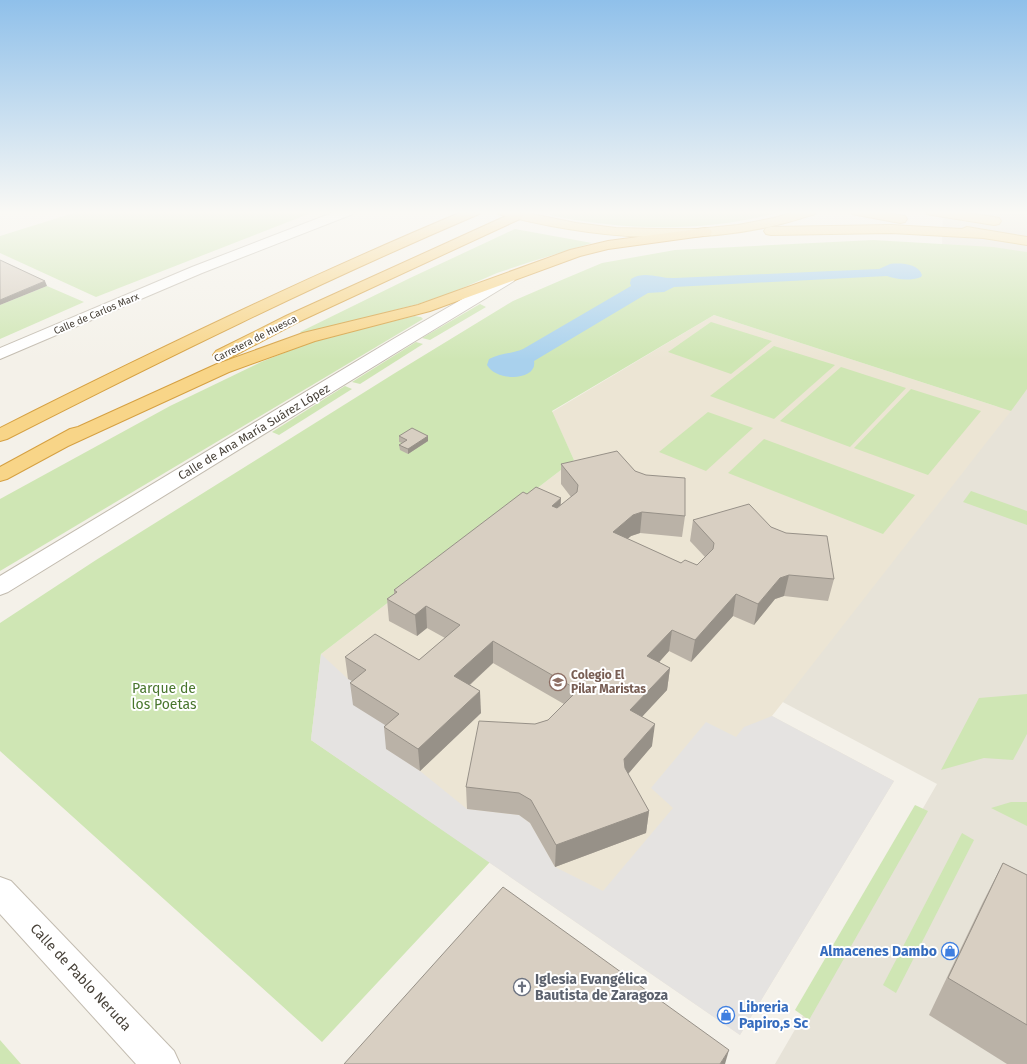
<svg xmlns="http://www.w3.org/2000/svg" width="1027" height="1064" viewBox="0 0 1027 1064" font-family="'Fira Sans',sans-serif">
  <rect width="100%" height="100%" fill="#f4f1e9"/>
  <!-- residential -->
  <g fill="#e7e3d8">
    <polygon points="943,211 1027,211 1027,258 942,247"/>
    <polygon points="1027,375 1027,1064 775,1064 937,784 762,691 993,411"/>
  </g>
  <!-- education -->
  <polygon fill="#ece5d4" points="714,315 1011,411 772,716 894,781 740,1035 311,740 321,654 574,460 552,412"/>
  <!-- green -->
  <g fill="#cfe6b4">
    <polygon points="80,211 316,211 96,297 0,253 0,236"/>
    <path d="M558,211h225c-74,22 -159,20 -234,4z"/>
    <polygon points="515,229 592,243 530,262 497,273 451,293 418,304 302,334 300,332 410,278"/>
    <polygon points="873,240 993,247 1027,252 1027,389 1011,411 714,315 552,411 574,460 321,654 311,740 490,862 322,1042 0,751 0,623 96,560 395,373 513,301 564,279 602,263 675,250"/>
    <polygon points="47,286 84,302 0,339 0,305"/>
    <polygon points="480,304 486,307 430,340 422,338"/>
    <polygon points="414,316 421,317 423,319 0,571 0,499 170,406 261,362 301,346 329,337"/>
    <polygon points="711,322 772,341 731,374 668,352"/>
    <polygon points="416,342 423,344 360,384 352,382"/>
    <polygon points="774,346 835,365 774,419 710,396"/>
    <polygon points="841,367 906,388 850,447 780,421"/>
    <polygon points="345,386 352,389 279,435 272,432"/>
    <polygon points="911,389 981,411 928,475 854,448"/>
    <polygon points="708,412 753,428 706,471 659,452"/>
    <polygon points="764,439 915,495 883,534 728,473"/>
    <polygon points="971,491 1027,511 1027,525 963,502"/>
    <polygon points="1027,694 1027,734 1013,760 984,758 941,770 979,698"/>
    <polygon points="1011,802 1027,802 1027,826 991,808"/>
    <polygon points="915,805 928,811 809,1020 795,1010"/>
    <polygon points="962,833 974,840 896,993 883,985"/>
    <polygon points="0,1040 21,1064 0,1064"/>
  </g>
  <!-- parking -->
  <polygon fill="#e5e3e1" points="321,654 348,679 369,692 401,736 387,749 420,771 467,809 519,815 530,823 555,867 603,891 673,808 651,788 706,722 736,737 744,727 772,716 894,781 740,1035 311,740"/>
  <!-- water -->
  <path fill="#a9d1ed" d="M890,264c10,-1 28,-1 32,11l-1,2c-11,4 -23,3 -34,-1l-213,11 -10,5 -16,1 -114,68c4,20 -38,21 -47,4l2,-6c11,-6 22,-5 34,-10l108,-63 -1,-3 1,-4c14,-9 29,0 44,-1 68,-3 136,-6 204,-9z"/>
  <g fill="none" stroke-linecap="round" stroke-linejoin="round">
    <!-- minor casing -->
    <g stroke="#c2bbaf" stroke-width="2">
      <g id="minor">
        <polygon points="337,211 354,211 353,214 202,273 0,359 0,348 192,267"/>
        <polygon points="509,274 514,275 516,278 514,281 407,346 8,592 0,595 0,576 395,338 504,275"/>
        <polygon points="0,877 11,881 174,1051 180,1064 136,1064 0,914"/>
      </g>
    </g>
    <!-- secondary casing -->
    <g stroke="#d1c49b" stroke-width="2">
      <path id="secondary" d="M517,211h17c-4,6 -15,8 -22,7l-2,-3z"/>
    </g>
    <!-- primary casing -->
    <g stroke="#debd6d" stroke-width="2">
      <g id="primary">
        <path d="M497,211h20l59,12 40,5 41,1h41l40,-4 36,-7 24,-7h18l-1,3c-13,4 -25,8 -38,11 -93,22 -188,13 -279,-11z"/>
        <polygon points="851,211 876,211 905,216 907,219 905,222 900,223 852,214"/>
        <polygon points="926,211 954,211 994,217 999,218 1001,221 999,224 994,225 932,215 927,214"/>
        <polygon points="891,225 962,229 967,227 1027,237 1027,245 983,238 891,233 771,235 766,234 764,231 766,228 771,227"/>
      </g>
    </g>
    <!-- trunk casing -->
    <g stroke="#d5a042" stroke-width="2">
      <g id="trunk">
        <path d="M464,211h16l-1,3c-161,69 -317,146 -472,225l-7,2v-13c153,-77 306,-151 464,-217z"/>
        <polygon points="517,211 522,212 524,215 522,218 298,322 228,359 222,360 216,359 213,355 216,351 286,316"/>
        <polygon points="705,228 710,229 712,232 710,235 608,249 580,256 430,311 315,341 229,372 68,446 7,479 0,481 0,467 70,429 78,427 217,364 303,333 418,305 570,250 608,241"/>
      </g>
    </g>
    <!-- minor -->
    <use href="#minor" fill="#fff" fill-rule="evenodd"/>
    <!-- secondary -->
    <use href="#secondary" fill="#fcf0cb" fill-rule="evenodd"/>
    <!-- primary -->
    <use href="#primary" fill="#f9df9d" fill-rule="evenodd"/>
    <!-- trunk -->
    <use href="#trunk" fill="#f8d588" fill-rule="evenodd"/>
  </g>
  <!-- wall -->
  <g fill="#bab2a7">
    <polygon points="399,436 428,436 428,441 408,454 400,450 399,445 402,443 399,442"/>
    <polygon points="561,464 635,471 685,516 682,537 640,533 631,536 627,539 681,563 697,565 705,557 690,541 693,520 771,527 834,579 828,601 784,596 775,599 754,625 733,616 691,662 669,651 659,662 670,668 667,690 642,716 652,746 628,774 649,811 646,833 555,867 530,823 519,815 467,809 466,787 535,724 548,720 564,704 493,663 470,685 481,713 420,771 386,749 384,727 385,725 353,705 350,683 352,681 348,679 345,657 419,660 445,638 427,628 417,636 389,621 387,599 394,594 394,590 527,494 561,505 571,497 561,484"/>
    <polygon points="1003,863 1027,875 1027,1064 1007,1064 929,1015 983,902"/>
  </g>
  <!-- shaded-wall -->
  <g fill="#979188">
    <polygon points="45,281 47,286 0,305 0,300"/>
    <polygon points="428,436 428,441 408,454 408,449"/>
    <polygon points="561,498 560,519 552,506"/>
    <polygon points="642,512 640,533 631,536 611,553 613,532 633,515"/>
    <polygon points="789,575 784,596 775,599 754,625 758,604 780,578"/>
    <polygon points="736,594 733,616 691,662 695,640"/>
    <polygon points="426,606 427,628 417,636 415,615"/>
    <polygon points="672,630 669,651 645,678 647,656"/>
    <polygon points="493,641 493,663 455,698 454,676"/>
    <polygon points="670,668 667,690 628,732 630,710"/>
    <polygon points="480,691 481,713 420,771 418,749"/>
    <polygon points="655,724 652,746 622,781 624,759"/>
    <polygon points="649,811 646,833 555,867 556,845"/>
    <polygon points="729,1050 725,1064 720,1064"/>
  </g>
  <!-- building -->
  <g fill="#d8cfc2" stroke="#979188">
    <polygon points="0,260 45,281 0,300"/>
    <polygon points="412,428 428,436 408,449 399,445 407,440 399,436"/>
    <polygon points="617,451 635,471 646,475 685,478 685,516 642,512 633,515 613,532 681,563 685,560 697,565 713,549 714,543 693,520 749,504 771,527 786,533 827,536 834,579 789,575 780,578 758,604 736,594 695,640 672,630 647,656 670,668 630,710 655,724 624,759 625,768 649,811 556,845 531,800 519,793 466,787 479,721 535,724 548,720 578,690 493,641 454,676 480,691 418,749 384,727 399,714 350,683 366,670 345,657 375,634 419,660 460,625 426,606 415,615 387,599 397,592 394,590 523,492 527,494 536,487 561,498 552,506 557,508 577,492 578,485 561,464"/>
    <polygon points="1003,863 1027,875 1027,1025 948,978"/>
    <polygon points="503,887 729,1050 720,1064 344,1064"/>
  </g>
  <!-- sky -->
  <linearGradient id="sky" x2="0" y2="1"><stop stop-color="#8fc0ea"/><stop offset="0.59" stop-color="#faf9f5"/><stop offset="1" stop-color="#faf9f5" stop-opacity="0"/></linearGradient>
  <rect width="1027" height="360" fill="url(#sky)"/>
  <!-- icons -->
  <defs>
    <g id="school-ring" transform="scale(0.9)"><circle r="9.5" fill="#fff" stroke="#8d6e63" stroke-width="1.5"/><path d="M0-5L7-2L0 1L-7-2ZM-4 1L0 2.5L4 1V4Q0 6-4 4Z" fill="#8d6e63"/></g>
    <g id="shop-ring" transform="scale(0.9)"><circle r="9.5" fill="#fff" stroke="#3f7fe0" stroke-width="1.5"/><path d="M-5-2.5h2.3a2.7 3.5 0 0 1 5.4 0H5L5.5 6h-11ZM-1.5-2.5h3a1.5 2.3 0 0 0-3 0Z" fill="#3f7fe0"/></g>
    <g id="church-ring" transform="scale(0.9)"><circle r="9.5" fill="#fff" stroke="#6b7280" stroke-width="1.5"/><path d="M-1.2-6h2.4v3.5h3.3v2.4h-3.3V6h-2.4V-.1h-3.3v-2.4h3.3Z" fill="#6b7280"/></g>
  </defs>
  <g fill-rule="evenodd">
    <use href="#school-ring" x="558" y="682"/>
    <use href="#shop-ring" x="950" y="951"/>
    <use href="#church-ring" x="522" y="987"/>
    <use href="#shop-ring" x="726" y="1015"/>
  </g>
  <g text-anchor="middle" stroke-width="4" stroke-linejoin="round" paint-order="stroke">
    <!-- far-street labels -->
    <g font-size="10" fill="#474138" stroke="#fff">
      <text transform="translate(96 313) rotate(-23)" y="4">Calle de Carlos Marx</text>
      <text transform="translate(255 338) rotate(-27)" y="4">Carretera de Huesca</text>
    </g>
    <!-- street labels -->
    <g font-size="12" fill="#474138" stroke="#fff">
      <text transform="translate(254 432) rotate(-31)" y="4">Calle de Ana María Suárez López</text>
    </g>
    <!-- education labels -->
    <g font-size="12" font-weight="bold" fill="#785e54" stroke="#fff" text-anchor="start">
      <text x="571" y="679">Colegio El<tspan x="571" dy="14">Pilar Maristas</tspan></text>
    </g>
    <!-- near-park labels -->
    <g font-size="14" fill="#49762e" stroke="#fff">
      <text x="164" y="693">Parque de<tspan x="164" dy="16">los Poetas</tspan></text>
    </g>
    <!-- near-shop labels -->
    <g font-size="14" font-weight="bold" fill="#366cbe" stroke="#fff" text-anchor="end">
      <text x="937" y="956">Almacenes Dambo</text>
      <text x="739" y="1012" text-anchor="start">Libreria<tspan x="739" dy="16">Papiro,s Sc</tspan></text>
    </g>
    <!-- near-street labels -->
    <g font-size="14" fill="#474138" stroke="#fff">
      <text transform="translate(81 977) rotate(47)" y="5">Calle de Pablo Neruda</text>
    </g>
    <!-- near-worship labels -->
    <g font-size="14" font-weight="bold" fill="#5b616d" stroke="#fff" text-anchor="start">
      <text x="535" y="984">Iglesia Evangélica<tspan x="535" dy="16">Bautista de Zaragoza</tspan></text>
    </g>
  </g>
</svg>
